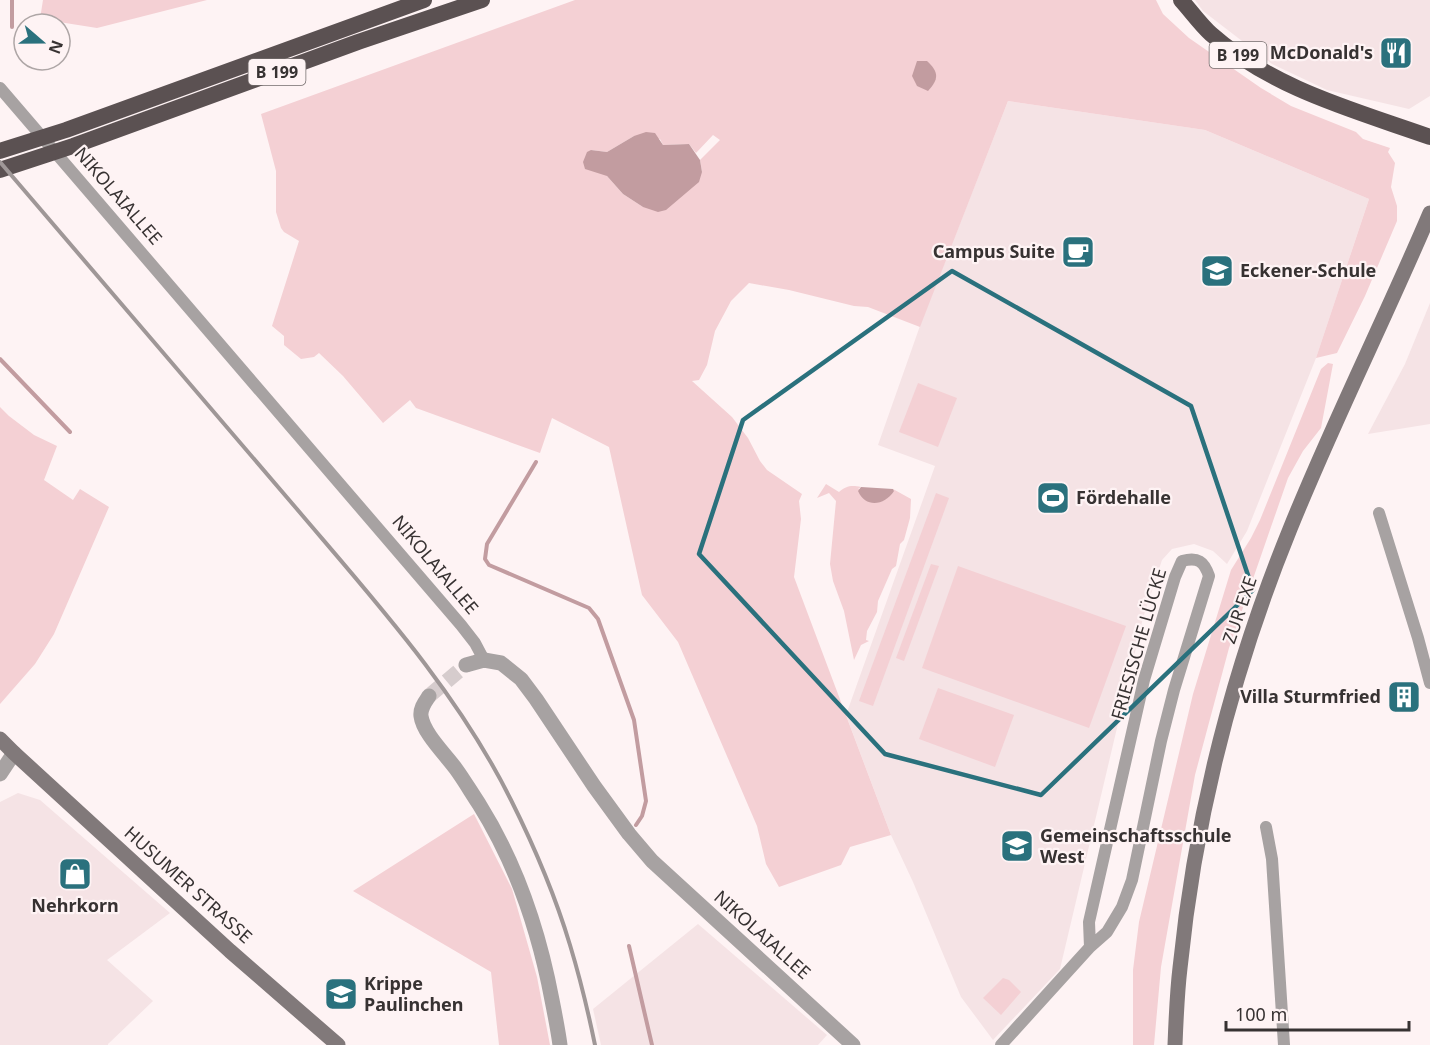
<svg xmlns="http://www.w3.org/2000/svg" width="1430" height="1045" viewBox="0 0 1430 1045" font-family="'Noto Sans',sans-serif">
  <rect width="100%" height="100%" fill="#fef3f4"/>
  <!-- built -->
  <g fill="#f5e3e5">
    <polygon points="1195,0 1430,0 1430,96 1409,109 1327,90 1272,64 1203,11"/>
    <polygon points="1008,101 1205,130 1369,199 1316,358 1247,531 1227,564 1213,551 1194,544 1172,549 1162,560 1143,618 1060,969 993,1040 961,997 913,882 891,835 846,715 935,466 878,445 921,323"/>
    <polygon points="1430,303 1430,424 1368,434 1405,364"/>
    <polygon points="18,793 40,800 170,913 107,960 153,1001 108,1044 108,1045 0,1045 0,802"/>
    <polygon points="698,924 827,1035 818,1045 601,1045 593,1009"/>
  </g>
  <!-- green -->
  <g fill="#f4d0d4" fill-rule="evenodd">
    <polygon points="43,0 207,0 97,28 40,19"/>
    <path d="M575,0h581l7,14 26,24 72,50 30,18 65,26 7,7 27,9 -2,4 7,11 -4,24 6,19v15l-32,75 -28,57 -21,5 53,-159 -164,-69 -197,-29 -88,226 -52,-20 -14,-1 -65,-16 -40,-7 -18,18 -16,30 -8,34 -8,15 -7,1 40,36 16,21 12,23 7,9 35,24 -3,7 2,18 -7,58 97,258 -41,12 -9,18 -62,22 -13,-23 -9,-38 -79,-184 -36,-47 -33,-148 -57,-29 -12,35 -124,-45 -6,-8 -27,23 -40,-47 -24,-23 -5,4 -13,2 -17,-14v-9l-12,-10 27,-85 -15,-9 -3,-4 -5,-16v-41l-15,-57zM713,135l7,5 -20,20 2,12 -59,35 -20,-13 -16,-18 -16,-26 16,2 27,-16 26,3 3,6 26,-1 7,9z"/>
    <polygon points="1328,363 1333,364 1321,428 1303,451 1288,478 1229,648 1195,775 1161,967 1154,1045 1133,1045 1133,970 1139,922 1193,694 1231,570 1251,538 1260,520 1321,369"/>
    <polygon points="918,383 957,398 938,447 899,432"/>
    <polygon points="0,407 9,416 34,435 57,446 44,480 73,500 80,489 109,507 54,634 35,664 0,704"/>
    <path d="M826,484l13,8c7,-6 12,-7 22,-5l-3,2 36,2 -1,-2 18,10 -1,19 -6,22 -4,4 -4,22 -4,3 -14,32 -1,11 -10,19 -1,9 3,1 -8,4 -7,15 -10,-49 -11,-30 -3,-17 6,-63 -7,-8 -12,5z"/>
    <polygon points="936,493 949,498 873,706 859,701"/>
    <polygon points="931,564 939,566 904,661 896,658"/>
    <polygon points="958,566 1126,626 1089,728 922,668"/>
    <polygon points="938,688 1014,715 995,767 919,739"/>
    <polygon points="474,814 512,889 537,977 550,1045 499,1045 491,972 353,891"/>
    <polygon points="1003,978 1009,980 1021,992 1001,1015 983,998"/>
  </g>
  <!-- water -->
  <g fill="#c29ca0">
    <path d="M917,61h10c12,11 12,18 1,30l-11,-5 -5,-10z"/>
    <polygon points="646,132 655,133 663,145 689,144 700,160 702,172 699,182 666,210 658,212 643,207 623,194 607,176 585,169 583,162 587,152 591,150 607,152 634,136"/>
    <path d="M861,487l32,2 1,2c-9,14 -28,18 -36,0z"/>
  </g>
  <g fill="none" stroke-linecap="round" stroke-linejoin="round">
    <!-- stream -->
    <g stroke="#c29ca0" stroke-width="4">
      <polyline points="12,27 12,0"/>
      <polyline points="0,359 70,432"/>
      <polyline points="536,462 487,544 485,559 489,565 589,608 598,619 634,720 646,801 642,816 636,825"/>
      <polyline points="629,946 652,1045"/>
    </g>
    <!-- tertiary-tunnel -->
    <polyline stroke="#d6cccd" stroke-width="15" stroke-dasharray="15 8" stroke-linecap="butt" points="429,696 466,665"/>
    <!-- minor -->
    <g stroke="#a7a2a2" stroke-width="12">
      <polyline points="0,88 461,625 475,643 484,660"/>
      <polyline points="1379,513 1418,638 1430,683"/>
      <polyline points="1266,827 1272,859 1284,1045"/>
      <path d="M1001,1045l89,-98 17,-15 15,-25 10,-27 29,-139 13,-51 35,-114c-5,-15 -11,-19 -27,-15l-7,16 -31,103 -55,242 1,25"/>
    </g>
    <!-- tertiary -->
    <g stroke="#a7a2a2" stroke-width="15">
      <polyline points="466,665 484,660 501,663 521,679 536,699 594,786 629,834 652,861 853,1045"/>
      <path d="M429,696c-4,6 -9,12 -8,20 2,17 25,39 35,53 8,11 15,23 23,35 37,59 60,127 73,196 3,15 6,30 8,45"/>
      <polyline points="0,774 14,753"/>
    </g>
    <!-- secondary -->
    <g stroke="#81797a" stroke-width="15">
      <polyline points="0,739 14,753 230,951 338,1045"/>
      <path d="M1175,1045c1,-26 2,-52 5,-77 15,-150 53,-299 110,-439 43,-107 95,-210 140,-316"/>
    </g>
    <!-- trunk -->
    <g stroke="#5b5152" stroke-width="16">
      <path d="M1181,0c10,11 19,24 30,34 62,55 143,76 219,103"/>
      <polyline points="0,151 66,130 424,0"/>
      <polyline points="0,170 73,146 358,42 482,0"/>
    </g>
    <!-- rail -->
    <path stroke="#9f9797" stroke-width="4" d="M0,162c98,116 198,230 296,346 78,92 161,183 215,292 23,46 44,95 59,145 10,33 18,66 25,100"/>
  </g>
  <!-- marked area -->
  <path fill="none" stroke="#2a717d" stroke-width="4.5" stroke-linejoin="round" d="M952,271l239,135 62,184 -212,205 -156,-41 -186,-200 44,-134z"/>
  <!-- icons -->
  <defs>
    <g id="restaurant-square" transform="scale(1.725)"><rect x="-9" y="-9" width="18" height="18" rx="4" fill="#2a717d" stroke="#fef3f4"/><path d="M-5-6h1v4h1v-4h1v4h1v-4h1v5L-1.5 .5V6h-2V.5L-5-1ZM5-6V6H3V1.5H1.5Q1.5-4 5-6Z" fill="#fff"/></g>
    <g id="cafe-square" transform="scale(1.725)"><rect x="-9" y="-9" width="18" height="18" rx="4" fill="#2a717d" stroke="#fef3f4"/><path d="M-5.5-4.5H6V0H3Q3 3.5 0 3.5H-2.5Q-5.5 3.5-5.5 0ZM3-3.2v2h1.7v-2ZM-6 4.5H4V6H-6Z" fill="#fff"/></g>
    <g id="school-square" transform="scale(1.725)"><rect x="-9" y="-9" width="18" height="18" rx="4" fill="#2a717d" stroke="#fef3f4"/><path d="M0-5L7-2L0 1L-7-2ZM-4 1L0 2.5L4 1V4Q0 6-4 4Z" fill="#fff"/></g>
    <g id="stadium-square" transform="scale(1.725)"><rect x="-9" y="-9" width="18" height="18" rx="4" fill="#2a717d" stroke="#fef3f4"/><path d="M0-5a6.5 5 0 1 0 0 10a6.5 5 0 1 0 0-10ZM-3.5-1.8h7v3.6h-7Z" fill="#fff"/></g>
    <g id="building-square" transform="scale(1.725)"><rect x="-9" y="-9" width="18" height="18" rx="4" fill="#2a717d" stroke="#fef3f4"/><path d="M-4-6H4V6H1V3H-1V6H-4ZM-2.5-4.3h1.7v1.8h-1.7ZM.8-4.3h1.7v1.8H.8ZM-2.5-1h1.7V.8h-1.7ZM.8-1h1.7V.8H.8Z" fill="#fff"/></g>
    <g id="shop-square" transform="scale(1.725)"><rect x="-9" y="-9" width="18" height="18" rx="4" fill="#2a717d" stroke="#fef3f4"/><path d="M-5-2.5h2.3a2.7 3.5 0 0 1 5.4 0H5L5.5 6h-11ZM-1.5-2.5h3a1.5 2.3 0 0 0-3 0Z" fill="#fff"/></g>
  </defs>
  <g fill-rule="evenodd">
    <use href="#restaurant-square" x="1396" y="53"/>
    <use href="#cafe-square" x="1078" y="252"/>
    <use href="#school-square" x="1217" y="271"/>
    <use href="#stadium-square" x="1053" y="498"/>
    <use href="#building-square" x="1404" y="697"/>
    <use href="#school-square" x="1017" y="846"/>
    <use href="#shop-square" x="75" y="874"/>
    <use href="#school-square" x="341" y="994"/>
  </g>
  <g text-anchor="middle" stroke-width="4.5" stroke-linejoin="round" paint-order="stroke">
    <!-- shield labels -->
    <g fill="#fef3f4" stroke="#736c6c" stroke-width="1.5">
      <rect x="1209.5" y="42" width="57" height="26" rx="4.5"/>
      <rect x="248.5" y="59" width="57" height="26" rx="4.5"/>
    </g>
    <g font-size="16" font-weight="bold" fill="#373232">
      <text x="1238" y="61">B 199</text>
      <text x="277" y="78">B 199</text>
    </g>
    <!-- poi labels -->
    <g font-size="18" font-weight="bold" fill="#373232" stroke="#fef3f4" text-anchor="start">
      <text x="1373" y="59" text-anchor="end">McDonald's</text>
      <text x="1055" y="258" text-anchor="end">Campus Suite</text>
      <text x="1240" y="277">Eckener-Schule</text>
      <text x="1076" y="504">Fördehalle</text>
      <text x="1381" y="703" text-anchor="end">Villa Sturmfried</text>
      <text x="1040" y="842">Gemeinschaftsschule<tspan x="1040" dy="21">West</tspan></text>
      <text x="75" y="912" text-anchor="middle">Nehrkorn</text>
      <text x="364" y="990">Krippe<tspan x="364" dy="21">Paulinchen</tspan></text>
    </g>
    <!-- street labels -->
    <g font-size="18" fill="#373232" stroke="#fef3f4">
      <text transform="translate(118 196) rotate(49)" y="6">NIKOLAIALLEE</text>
      <text transform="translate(435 565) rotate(50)" y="6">NIKOLAIALLEE</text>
      <text transform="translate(1240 610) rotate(-71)" y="6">ZUR EXE</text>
      <text transform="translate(1139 644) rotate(-74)" y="6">FRIESISCHE LÜCKE</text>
      <text transform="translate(188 885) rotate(42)" y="6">HUSUMER STRASSE</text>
      <text transform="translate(762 935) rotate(42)" y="6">NIKOLAIALLEE</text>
    </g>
  </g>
  <!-- north arrow -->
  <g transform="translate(42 42) rotate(110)"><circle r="28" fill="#fef3f4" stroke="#aea6a6" stroke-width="1.5"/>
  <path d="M0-4.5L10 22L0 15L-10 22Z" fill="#2a717d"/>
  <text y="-9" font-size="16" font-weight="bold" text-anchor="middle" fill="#373232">N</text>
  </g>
  <!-- scale -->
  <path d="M1226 1021v9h183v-9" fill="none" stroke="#373232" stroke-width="3"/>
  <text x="1235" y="1021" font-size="18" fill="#373232" stroke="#fef3f4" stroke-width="4.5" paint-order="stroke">100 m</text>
</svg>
